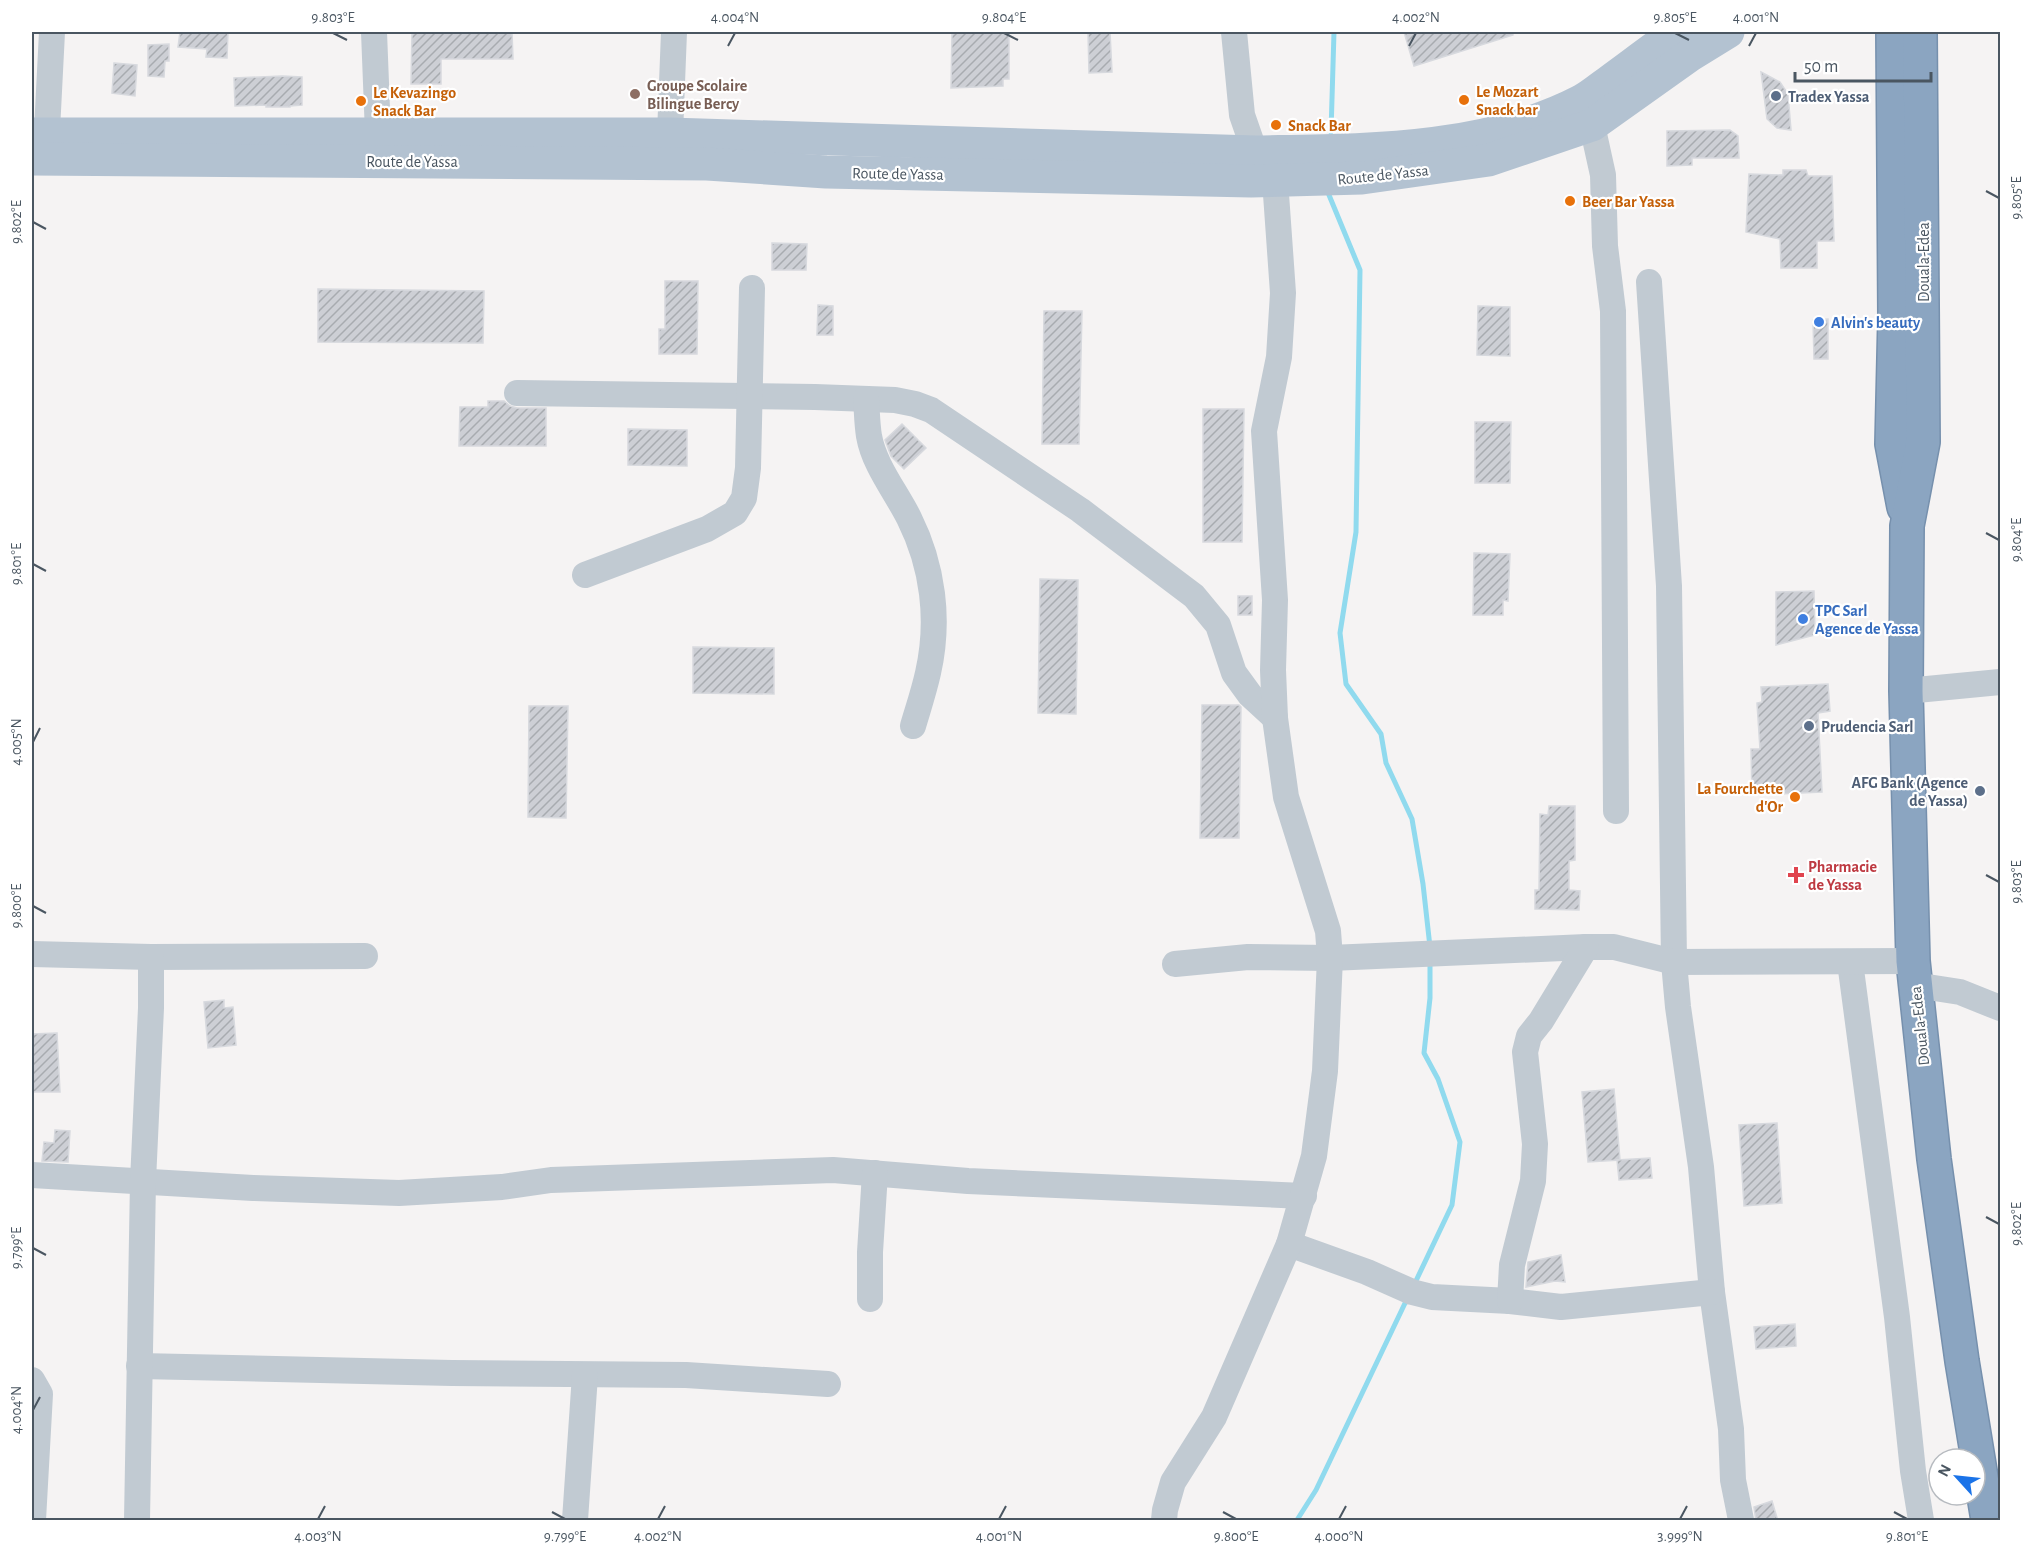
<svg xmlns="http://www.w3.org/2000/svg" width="2032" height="1552" viewBox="0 0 2032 1552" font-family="'Alegreya Sans',sans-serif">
  <defs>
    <pattern id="building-hatch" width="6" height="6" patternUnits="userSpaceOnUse" patternTransform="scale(1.5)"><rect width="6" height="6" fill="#cdcfd5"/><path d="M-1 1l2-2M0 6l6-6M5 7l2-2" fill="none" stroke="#a8abb0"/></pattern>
  </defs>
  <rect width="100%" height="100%" fill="#f5f3f3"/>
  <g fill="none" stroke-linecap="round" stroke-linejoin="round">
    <!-- stream -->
    <g stroke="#90daee" stroke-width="5">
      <polyline points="1331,132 1334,32"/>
      <polyline points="1329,195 1360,270 1356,532 1340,633 1346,684 1381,734 1386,763 1412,819 1423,884 1430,947"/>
      <polyline points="1414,1285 1452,1205 1460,1142 1438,1079 1424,1053 1430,998 1430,960"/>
      <polyline points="1297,1520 1316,1490 1407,1299"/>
    </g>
  </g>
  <!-- building -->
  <g fill="url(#building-hatch)" stroke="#d7d9de" stroke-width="1.5">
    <polygon points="180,32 228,32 227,58 206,57 207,49 178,47"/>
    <polygon points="412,32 512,32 513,59 441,59 441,84 411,84"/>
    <polygon points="952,32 1009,32 1009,79 1003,79 1003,86 951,88"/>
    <polygon points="1088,32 1110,32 1112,72 1089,73"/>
    <polygon points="1404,32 1513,32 1513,35 1414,66"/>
    <polygon points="169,44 169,61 165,61 164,77 148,76 148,45"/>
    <polygon points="114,63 137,65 135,96 112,93"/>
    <polygon points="1761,72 1780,82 1788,94 1791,130 1777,128 1767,119"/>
    <polygon points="282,76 302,77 302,105 290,106 290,107 266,107 266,105 235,106 234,78"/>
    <polygon points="1730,130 1738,136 1739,158 1692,158 1692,165 1667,166 1667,131"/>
    <polygon points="1783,170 1806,170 1808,176 1832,176 1834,241 1817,241 1817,268 1781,268 1780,239 1746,232 1749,174 1783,175"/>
    <polygon points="772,243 807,244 806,270 772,270"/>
    <polygon points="665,281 698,281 697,354 659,354 659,329 665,329"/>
    <polygon points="318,289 484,291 483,343 318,342"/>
    <polygon points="818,305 833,306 833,335 817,335"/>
    <polygon points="1478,306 1510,307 1510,356 1477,355"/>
    <polygon points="1044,311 1082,311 1079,444 1042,444"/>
    <polygon points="1828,319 1828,359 1814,359 1813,320"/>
    <polygon points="488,401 504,401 510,406 517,408 546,408 546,446 459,446 460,407 488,407"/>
    <polygon points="1203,409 1244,409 1242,542 1203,542"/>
    <polygon points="1475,422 1511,422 1510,483 1475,483"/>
    <polygon points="902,424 926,448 904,469 891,456 885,440"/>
    <polygon points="628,429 687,430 687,466 628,465"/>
    <polygon points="1474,553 1510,554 1508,601 1503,600 1503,615 1473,615"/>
    <polygon points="1040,579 1078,580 1076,714 1038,713"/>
    <polygon points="1814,591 1815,635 1776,645 1776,592"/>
    <rect x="1238" y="596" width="14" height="19"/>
    <polygon points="693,647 774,648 774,694 693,693"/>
    <polygon points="1828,684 1830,711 1818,713 1822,792 1752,795 1751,749 1760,749 1757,703 1762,702 1761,687"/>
    <polygon points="1202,705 1239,705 1241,707 1239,838 1200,838"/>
    <polygon points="529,706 568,706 566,818 528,817"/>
    <polygon points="1549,806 1575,806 1575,860 1569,861 1569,890 1580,891 1579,910 1535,909 1535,890 1539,890 1540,814 1548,815"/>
    <polygon points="224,1000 224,1008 233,1007 236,1045 208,1048 204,1002"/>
    <polygon points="57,1033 60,1092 32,1092 32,1034"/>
    <polygon points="1614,1089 1620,1160 1588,1162 1582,1092"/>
    <polygon points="1777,1123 1782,1203 1744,1206 1739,1125"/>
    <polygon points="55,1130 70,1131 68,1162 42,1161 44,1142 54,1143"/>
    <polygon points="1650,1158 1652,1178 1619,1180 1617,1160"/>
    <polygon points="1561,1255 1565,1282 1555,1281 1526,1287 1528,1262"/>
    <polygon points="1795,1324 1796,1346 1756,1349 1754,1327"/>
    <polygon points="1772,1501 1778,1521 1756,1521 1754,1507"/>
  </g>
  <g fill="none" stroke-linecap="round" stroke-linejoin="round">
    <!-- highway casing -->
    <g stroke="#7690ad" stroke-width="36">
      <g id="highway">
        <polyline points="1893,32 1895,315 1892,444 1904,507"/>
        <polyline points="1920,32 1923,442 1907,526 1906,691 1913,961 1934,1159 1962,1361 1988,1520"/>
      </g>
    </g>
    <!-- minor -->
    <g stroke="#c1cad2" stroke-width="26">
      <polyline points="374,32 378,134"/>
      <polyline points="1586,108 1592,125 1603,175 1605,246 1613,311 1616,811"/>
      <polyline points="670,134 674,32"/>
      <polyline points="46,150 52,32"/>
      <polyline points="1649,282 1669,586 1674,962 1678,1007 1701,1167 1712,1292 1731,1429 1733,1480 1741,1520"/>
      <polyline points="517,393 815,397 895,400 915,404 931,410 1080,510 1194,596 1218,625 1234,673 1250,695 1275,718"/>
      <path d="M866,399c1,12 1,25 3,37 5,29 27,56 40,82 24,48 31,102 19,155 -4,18 -10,36 -15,53"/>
      <polyline points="585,575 707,529 735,513 744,498 748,468 752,288"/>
      <polyline points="1906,691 2000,682"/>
      <polyline points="32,954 151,957 365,956"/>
      <polyline points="1850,962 1897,1317 1913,1471 1921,1520"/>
      <polyline points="1175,964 1248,957 1330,958 1586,947 1614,947 1674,962 1913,961"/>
      <polyline points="1915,985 1960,992 2000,1008"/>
      <polyline points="32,1175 253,1188 399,1193 502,1187 551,1180 833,1170 968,1181 1304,1196"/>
      <polyline points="1289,1244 1367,1272 1412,1292 1432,1297 1510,1301 1561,1307 1712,1292"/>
      <polyline points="870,1299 870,1252 875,1173"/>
      <polyline points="1510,1301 1512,1265 1533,1181 1535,1144 1525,1052 1529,1036 1541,1021 1586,947"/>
      <polyline points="139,1366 452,1373 686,1375 828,1384"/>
      <polyline points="32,1380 40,1394 33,1520"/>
      <polyline points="137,1520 143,1181 151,1008 151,957"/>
      <polyline points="575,1520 585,1375"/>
      <polyline points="1164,1520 1165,1510 1173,1482 1214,1417 1289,1244 1314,1156 1325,1071 1330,958 1328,931 1286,797 1275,718 1273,670 1275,600 1264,431 1279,357 1283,293 1275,180 1258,161 1242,115 1234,32"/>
    </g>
    <!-- major -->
    <g stroke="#b3c2d1" stroke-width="33">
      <path d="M32,134h638l585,18c109,-2 227,0 326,-51 11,-6 20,-14 30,-21 22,-16 44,-33 66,-48"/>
      <polyline points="32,159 707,164 826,172 1251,181 1362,178 1489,160 1592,125 1689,56 1728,32"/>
    </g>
    <!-- highway -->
    <use href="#highway" stroke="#8ba5c1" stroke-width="33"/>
  </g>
  <!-- ticks -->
  <path fill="none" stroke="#4a5661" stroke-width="2" d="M333,33l14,7M1004,33l14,7M1675,33l14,7M728,46l7,-13M1409,46l7,-13M1749,46l7,-13M1986,191l13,7M33,222l13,7M1986,533l13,7M33,564l13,7M33,742l7,-14M1986,875l13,7M33,906l13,7M1986,1217l13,7M33,1248l13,7M33,1410l7,-13M552,1512l13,7M1223,1512l13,7M1894,1512l13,7M318,1519l7,-13M658,1519l7,-13M999,1519l7,-13M1339,1519l7,-13M1680,1519l7,-13"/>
  <!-- markers -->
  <circle fill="#8d6e63" stroke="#fff" stroke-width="2" cx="635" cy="94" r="6"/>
  <g fill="#5c6f8a" stroke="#fff" stroke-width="2">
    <circle cx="1776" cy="96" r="6"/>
    <circle cx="1809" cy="726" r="6"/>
    <circle cx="1980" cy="791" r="6"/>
  </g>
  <g fill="#e8710a" stroke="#fff" stroke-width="2">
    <circle cx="1464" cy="100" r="6"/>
    <circle cx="361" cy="101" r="6"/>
    <circle cx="1276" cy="125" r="6"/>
    <circle cx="1570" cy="201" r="6"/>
    <circle cx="1795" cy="797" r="6"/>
  </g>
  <g fill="#3f7fe0" stroke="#fff" stroke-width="2">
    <circle cx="1819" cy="322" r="6"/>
    <circle cx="1803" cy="619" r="6"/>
  </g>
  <path fill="#e0444e" stroke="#fff" stroke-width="2" d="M1793 866h6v6h6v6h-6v6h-6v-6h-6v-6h6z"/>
  <g text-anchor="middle" stroke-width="4.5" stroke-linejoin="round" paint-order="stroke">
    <!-- education labels -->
    <g font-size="16" font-weight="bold" fill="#785e54" stroke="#fff" text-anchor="start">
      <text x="647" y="91">Groupe Scolaire<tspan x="647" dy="18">Bilingue Bercy</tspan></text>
    </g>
    <!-- food labels -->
    <g font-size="16" font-weight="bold" fill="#c56008" stroke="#fff" text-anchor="start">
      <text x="1476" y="97">Le Mozart<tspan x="1476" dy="18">Snack bar</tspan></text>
      <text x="373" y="98">Le Kevazingo<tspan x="373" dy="18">Snack Bar</tspan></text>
      <text x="1288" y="131">Snack Bar</text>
      <text x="1582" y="207">Beer Bar Yassa</text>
      <text x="1783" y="794" text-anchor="end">La Fourchette<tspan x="1783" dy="18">d'Or</tspan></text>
    </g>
    <!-- service labels -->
    <g font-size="16" font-weight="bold" fill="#4e5e75" stroke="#fff" text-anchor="start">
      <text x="1788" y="102">Tradex Yassa</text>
      <text x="1821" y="732">Prudencia Sarl</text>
      <text x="1968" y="788" text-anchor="end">AFG Bank (Agence<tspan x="1968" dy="18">de Yassa)</tspan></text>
    </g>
    <!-- street labels -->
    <g font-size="16" fill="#4a5661" stroke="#fff">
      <text x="412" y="167">Route de Yassa</text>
      <text transform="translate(898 173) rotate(1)" y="6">Route de Yassa</text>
      <text transform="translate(1383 174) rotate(-6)" y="6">Route de Yassa</text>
      <text transform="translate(1923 262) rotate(-90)" y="6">Douala-Edea</text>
      <text transform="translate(1919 1026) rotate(-96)" y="6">Douala-Edea</text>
    </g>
    <!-- shop labels -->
    <g font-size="16" font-weight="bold" fill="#366cbe" stroke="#fff" text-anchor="start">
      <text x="1831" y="328">Alvin's beauty</text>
      <text x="1815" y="616">TPC Sarl<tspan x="1815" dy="18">Agence de Yassa</tspan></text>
    </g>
    <!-- health labels -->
    <g font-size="16" font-weight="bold" fill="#be3a42" stroke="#fff" text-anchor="start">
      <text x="1808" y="872">Pharmacie<tspan x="1808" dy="18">de Yassa</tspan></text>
    </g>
  </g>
  <!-- border -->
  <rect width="2032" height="1552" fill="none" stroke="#ffffff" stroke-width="66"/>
  <!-- north arrow -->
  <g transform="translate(1957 1477) rotate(297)"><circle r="28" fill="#ffffff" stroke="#b7bbc0" stroke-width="1.5"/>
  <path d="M0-4.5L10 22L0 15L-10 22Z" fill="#1a73e8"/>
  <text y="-9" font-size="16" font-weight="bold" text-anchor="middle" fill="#4a5661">N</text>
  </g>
  <!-- scale -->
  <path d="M1795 72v9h136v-9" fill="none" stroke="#4a5661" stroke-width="3"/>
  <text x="1804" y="72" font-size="18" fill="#4a5661" stroke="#ffffff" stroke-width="4.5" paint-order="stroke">50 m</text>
  <rect x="33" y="33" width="1966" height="1486" fill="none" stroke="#4a5661" stroke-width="2"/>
  <g font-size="15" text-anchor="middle" fill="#4a5661">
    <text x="333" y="22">9.803°E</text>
    <text x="735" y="22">4.004°N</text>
    <text x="1004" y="22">9.804°E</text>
    <text x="1416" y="22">4.002°N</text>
    <text x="1675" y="22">9.805°E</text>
    <text x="1756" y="22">4.001°N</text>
    <text transform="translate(2016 198) rotate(-90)" y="5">9.805°E</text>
    <text transform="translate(16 222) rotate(-90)" y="5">9.802°E</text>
    <text transform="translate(2016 540) rotate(-90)" y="5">9.804°E</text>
    <text transform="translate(16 564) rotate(-90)" y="5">9.801°E</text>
    <text transform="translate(16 742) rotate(-90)" y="5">4.005°N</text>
    <text transform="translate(2016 882) rotate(-90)" y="5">9.803°E</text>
    <text transform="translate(16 906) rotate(-90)" y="5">9.800°E</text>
    <text transform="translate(2016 1224) rotate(-90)" y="5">9.802°E</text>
    <text transform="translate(16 1248) rotate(-90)" y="5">9.799°E</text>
    <text transform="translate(16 1410) rotate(-90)" y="5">4.004°N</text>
    <text x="318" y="1541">4.003°N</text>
    <text x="565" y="1541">9.799°E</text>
    <text x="658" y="1541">4.002°N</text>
    <text x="999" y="1541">4.001°N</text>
    <text x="1236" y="1541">9.800°E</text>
    <text x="1339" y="1541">4.000°N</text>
    <text x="1680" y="1541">3.999°N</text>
    <text x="1907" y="1541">9.801°E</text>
  </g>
</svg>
